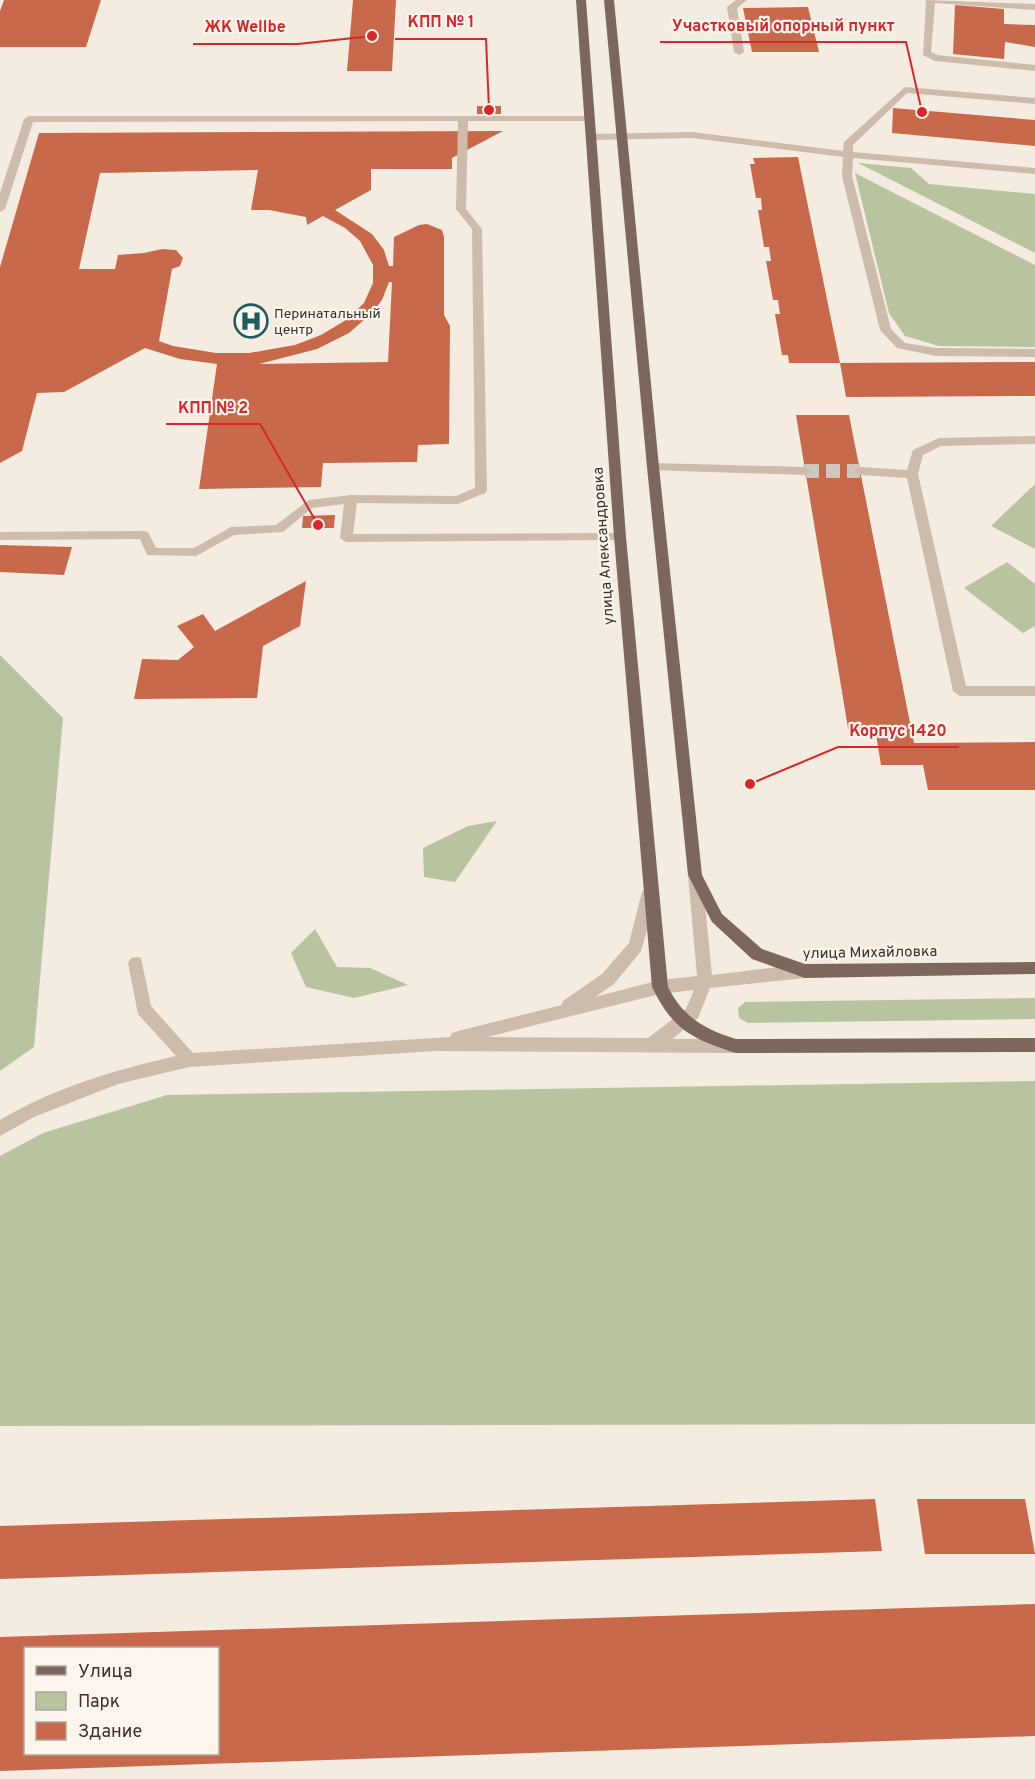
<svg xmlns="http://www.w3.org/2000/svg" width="1035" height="1779" viewBox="0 0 1035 1779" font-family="Overpass,sans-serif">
  <rect width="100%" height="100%" fill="#f4ebe1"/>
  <!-- green -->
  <g fill="#b8c4a0">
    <polygon points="858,163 911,168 929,184 1035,194 1035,253"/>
    <polygon points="855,173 1035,265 1035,347 939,346 905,336 889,313"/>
    <polygon points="1035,484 1035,549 991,526"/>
    <polygon points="1007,562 1035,584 1035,626 1023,633 964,588"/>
    <polygon points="0,655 63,718 34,1047 0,1071"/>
    <polygon points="497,821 455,882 424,877 423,848 468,826"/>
    <polygon points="315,929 337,967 370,968 408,985 354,998 306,987 291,953"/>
    <polygon points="1035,998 1035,1019 748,1023 739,1018 738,1008 745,1002"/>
    <polygon points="1035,1081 1035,1424 0,1426 0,1156 43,1133 167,1095"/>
  </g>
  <!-- building -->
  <g fill="#c8694b" fill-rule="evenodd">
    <polygon points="4,0 101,0 86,47 0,47 0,11"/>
    <polygon points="353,0 396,0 392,71 347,71"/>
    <polygon points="955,5 1004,9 1004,24 1035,25 1035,47 1005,42 1004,59 953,54"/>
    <polygon points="808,7 819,52 752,52 743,8"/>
    <rect x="477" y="106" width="24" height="8"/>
    <polygon points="893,108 1035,120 1035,146 892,133"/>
    <path d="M503,131l-51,27v11h-81v21l-36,20 37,24 12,16 5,16h4l1,-29 25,-12 8,-1 15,6 2,7v78l6,11 -1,118 -31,1 -1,17 -94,1 -2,24 -122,2 18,-125 -37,-5 -35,-11 -81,44 -27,1 -15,58 -22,12v-196l39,-134zM258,170l-7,40h18l37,7 1,8 16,-9 22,12 15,13 13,24v18l-9,20 -18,17 -25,15 -26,10 -46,8h-33l-43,-7 -14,-5 13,-72 8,-3 3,-8 -7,-8 -14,-1 -18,4 -26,2 -3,14h-36l21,-96zM389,282h3l-4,80 -129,2 58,-15 32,-16 23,-20 10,-13z"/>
    <polygon points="798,157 840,363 789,363 788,355 782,355 775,314 780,314 778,300 773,300 766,261 771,261 769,247 764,247 758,210 762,210 761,198 756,198 750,164 755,164 753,158"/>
    <polygon points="1035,362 1035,396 846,397 840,363"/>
    <polygon points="796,415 849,415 914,743 1035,742 1035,790 928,790 923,765 881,765 876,734 849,734"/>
    <polygon points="335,515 334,528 302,528 303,516"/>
    <polygon points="0,545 72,547 64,575 0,572"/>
    <polygon points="306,581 300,626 263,646 257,698 134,699 142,659 178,660 194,647 177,626 203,614 215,631"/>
    <polygon points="875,1499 882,1551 0,1579 0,1526"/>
    <polygon points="917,1499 1025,1499 1035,1554 925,1554"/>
    <path d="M1035,1604v132l-1035,35v-134zM26,1648h192v106h-192z"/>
  </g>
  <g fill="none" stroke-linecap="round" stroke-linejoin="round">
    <!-- minor-tunnel -->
    <polyline stroke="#cfc6bd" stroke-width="14" stroke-dasharray="14 7" stroke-linecap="butt" points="805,471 860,471"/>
    <!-- minor -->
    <g fill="#cdbbac" fill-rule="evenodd">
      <polygon points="736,0 747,0 737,8 744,52 739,55 734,52 727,7"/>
      <polygon points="926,0 1035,4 1035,10 935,3 931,52 937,55 1035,65 1035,71 935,61 923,55"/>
      <polygon points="905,87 1035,98 1035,104 907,93 853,145 853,152 1035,168 1035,174 853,158 852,176 891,329 905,343 936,348 1035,349 1035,357 936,356 897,348 880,330 842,176 843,157 692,138 591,140 586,137 591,134 692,132 843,151 844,142"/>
      <polygon points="29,116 593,116 593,120 589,121 468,121 466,209 482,229 487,490 485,493 458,504 357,503 353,534 620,533 626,537 624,540 346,542 340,538 344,504 312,508 283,532 234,535 196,556 147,555 140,539 0,540 0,532 144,531 148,532 156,548 194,548 231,527 276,525 309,500 351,495 456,496 475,488 472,229 456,209 458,121 33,122 5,209 0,212 0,193 24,119"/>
      <polygon points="1035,436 1035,444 941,446 923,455 918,474 966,686 1035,686 1035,696 960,696 953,691 907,478 860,475 854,471 860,467 907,470 913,450 939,438"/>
      <polygon points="653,463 805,467 811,471 805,475 649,470 649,464"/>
      <path d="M695,869l5,2 2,4 10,100 93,-11 5,2 3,5 -3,5 -5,2 -95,10 -12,30 -26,21h64l6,2 2,5 -2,5 -6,2 -301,-2 -246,16 -71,17 -84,33 -34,19v-16c53,-32 115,-50 176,-64l-38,-42 -10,-51 3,-5 5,-1 5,1 10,48 42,47 257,-16 2,-4 6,-2 104,-26 1,-4 39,-27 27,-31 13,-51 3,-4h10l3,4 -17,59 -27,33 -19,13 65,-17 37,-4 -9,-101 2,-4zM694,990l-8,19 -38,29 -161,-1 173,-43z"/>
    </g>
    <!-- major -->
    <g fill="#7d675c" fill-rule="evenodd">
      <path d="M576,0h10l40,537 42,450c15,30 36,42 68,52l299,-1v14l-299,1c-44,-14 -63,-23 -84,-66l-38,-450z"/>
      <polygon points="604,0 614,0 659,467 702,875 722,914 762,949 805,964 1035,962 1035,974 805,978 752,959 712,922 688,875 647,467"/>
    </g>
  </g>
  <!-- icons -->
  <defs>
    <g id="hospital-ring" transform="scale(1.725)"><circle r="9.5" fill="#fbf5ee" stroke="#1f5a5e" stroke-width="1.5"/><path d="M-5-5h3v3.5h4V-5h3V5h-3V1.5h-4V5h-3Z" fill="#1f5a5e"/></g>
  </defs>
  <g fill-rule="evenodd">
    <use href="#hospital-ring" x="251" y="321"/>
  </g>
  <g text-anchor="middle" stroke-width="4.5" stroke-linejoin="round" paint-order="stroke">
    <!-- far-poi labels -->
    <g font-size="14" fill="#3b302b" stroke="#fbf5ee" text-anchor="start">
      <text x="274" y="318">Перинатальный<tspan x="274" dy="16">центр</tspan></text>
    </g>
    <!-- street labels -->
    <g font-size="15" fill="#3b302b" stroke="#fbf5ee">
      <text transform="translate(603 546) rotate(-94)" y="5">улица Александровка</text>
      <text transform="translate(870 952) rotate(-1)" y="5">улица Михайловка</text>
    </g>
  </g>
  <!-- callouts -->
  <path fill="none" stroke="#d62828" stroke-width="2" d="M489 110L486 39H395M922 112L906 42H660M372 36L298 44H193M318 525L260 424H166M750 784L838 747H959"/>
  <g fill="#d62828" stroke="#fbf5ee" stroke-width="2">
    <circle cx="489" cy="110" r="6"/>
    <circle cx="922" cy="112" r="6"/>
    <circle cx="372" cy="36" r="6"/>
    <circle cx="318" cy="525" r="6"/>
    <circle cx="750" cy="784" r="6"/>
  </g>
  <g font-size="16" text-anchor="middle" font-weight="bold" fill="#d62828" stroke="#fbf5ee" stroke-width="4.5" stroke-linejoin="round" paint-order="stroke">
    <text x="441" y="27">КПП № 1</text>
    <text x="783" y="31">Участковый опорный пункт</text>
    <text x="245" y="32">ЖК Wellbe</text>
    <text x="213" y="413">КПП № 2</text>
    <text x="898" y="736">Корпус 1420</text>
  </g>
  <!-- legend -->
  <rect x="24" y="1647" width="195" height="108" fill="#fbf5ee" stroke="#aea6a0" stroke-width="1.5"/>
  <rect x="36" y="1666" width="30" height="9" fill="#7d675c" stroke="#aea6a0" stroke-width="1.5"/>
  <text x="78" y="1677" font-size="18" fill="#3b302b">Улица</text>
  <rect x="36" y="1692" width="30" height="18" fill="#b8c4a0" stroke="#aea6a0" stroke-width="1.5"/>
  <text x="78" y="1707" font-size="18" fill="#3b302b">Парк</text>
  <rect x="36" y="1722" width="30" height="18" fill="#c8694b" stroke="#aea6a0" stroke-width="1.5"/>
  <text x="78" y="1737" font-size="18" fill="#3b302b">Здание</text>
</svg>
